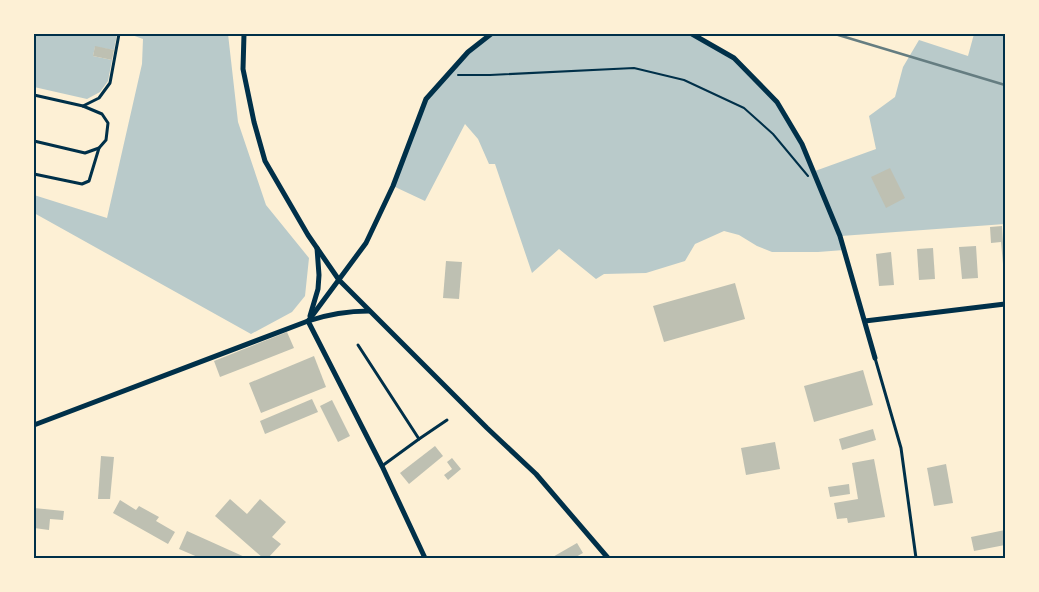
<svg xmlns="http://www.w3.org/2000/svg" width="1039" height="592" viewBox="0 0 1039 592" font-family="'Open Sans',sans-serif">
  <rect width="100%" height="100%" fill="#fdf0d5"/>
  <!-- green -->
  <g fill="#b9caca">
    <polygon points="34,34 117,34 114,50 95,47 93,56 112,60 108,81 100,92 87,99 34,87"/>
    <polygon points="129,34 228,34 238,122 266,205 309,258 305,296 292,312 251,334 34,213 34,195 107,218 142,64 143,39"/>
    <polygon points="491,34 692,34 734,58 777,102 815,171 876,149 869,116 895,97 903,67 919,40 968,56 974,34 1005,34 1005,224 841,236 844,250 818,252 772,252 757,246 739,235 724,231 695,244 685,261 646,273 604,274 596,279 559,249 532,273 495,164 489,164 478,139 465,124 425,201 393,186 426,99 468,52"/>
  </g>
  <!-- building -->
  <g fill="#bec0b2">
    <polygon points="95,46 114,50 112,60 93,56"/>
    <polygon points="890,168 905,198 886,208 871,177"/>
    <polygon points="1002,226 1003,242 1005,242 1005,275 1004,275 1001,242 991,243 990,227"/>
    <polygon points="976,246 978,278 962,279 959,247"/>
    <polygon points="933,248 935,279 919,280 917,249"/>
    <polygon points="891,252 894,285 879,286 876,254"/>
    <polygon points="446,261 462,262 459,299 443,298"/>
    <polygon points="735,283 745,319 664,342 653,306"/>
    <polygon points="287,332 294,348 220,377 214,361"/>
    <polygon points="314,356 326,387 261,413 249,383"/>
    <polygon points="863,370 873,405 814,422 804,386"/>
    <polygon points="312,399 318,412 265,434 260,421"/>
    <polygon points="332,400 350,436 338,442 320,406"/>
    <polygon points="873,429 876,440 842,450 839,439"/>
    <polygon points="775,442 780,469 746,475 741,448"/>
    <polygon points="435,446 443,456 409,484 400,473"/>
    <polygon points="101,456 114,457 110,499 98,499"/>
    <polygon points="452,458 461,469 448,480 444,475 452,469 447,462"/>
    <polygon points="874,459 885,517 848,523 847,518 837,519 834,503 858,499 852,463"/>
    <polygon points="946,464 953,503 934,506 927,468"/>
    <polygon points="849,484 850,494 830,497 828,487"/>
    <polygon points="230,499 247,514 260,499 286,522 272,537 281,544 268,558 263,558 215,516"/>
    <polygon points="120,500 136,510 139,506 159,517 156,521 175,532 168,544 113,513"/>
    <polygon points="34,508 64,511 63,520 50,519 49,530 34,528"/>
    <polygon points="1005,530 1005,545 974,551 971,537"/>
    <polygon points="187,531 247,558 200,558 179,549"/>
    <polygon points="577,543 583,553 574,558 551,558"/>
  </g>
  <g fill="none" stroke-linecap="round" stroke-linejoin="round">
    <!-- path -->
    <polyline stroke="#003049" stroke-width="2" points="458,75 490,75 634,68 684,80 744,108 773,134 808,176"/>
    <!-- service -->
    <g stroke="#003049" stroke-width="3">
      <polyline points="34,95 83,106 102,114 108,123 106,140 99,148 85,153 34,141"/>
      <polyline points="83,106 99,98 110,83 119,34"/>
      <polyline points="34,174 82,184 89,181 99,148"/>
      <polyline points="358,345 419,439 382,466"/>
      <polyline points="875,358 901,448 916,558"/>
      <polyline points="419,439 447,420"/>
    </g>
    <!-- minor -->
    <g stroke="#003049" stroke-width="5">
      <polyline points="244,34 243,69 254,122 265,161 308,235 339,280 487,428 536,474 608,558"/>
      <polyline points="692,34 734,58 777,102 802,144 840,236 875,358"/>
      <polyline points="310,316 318,289 319,275 317,248"/>
      <polyline points="309,320 366,243 393,186 426,99 468,52 491,34"/>
      <polyline points="308,321 382,466 425,558"/>
      <polyline points="865,321 1005,304"/>
      <path d="M34,425l274,-104c21,-7 39,-10 61,-10"/>
    </g>
    <!-- rail -->
    <polyline stroke="#657d81" stroke-width="2.5" points="835,34 1005,85"/>
  </g>
  <!-- border -->
  <rect width="1039" height="592" fill="none" stroke="#fdf0d5" stroke-width="70"/>
  <rect x="35" y="35" width="969" height="522" fill="none" stroke="#003049" stroke-width="2"/>
</svg>
